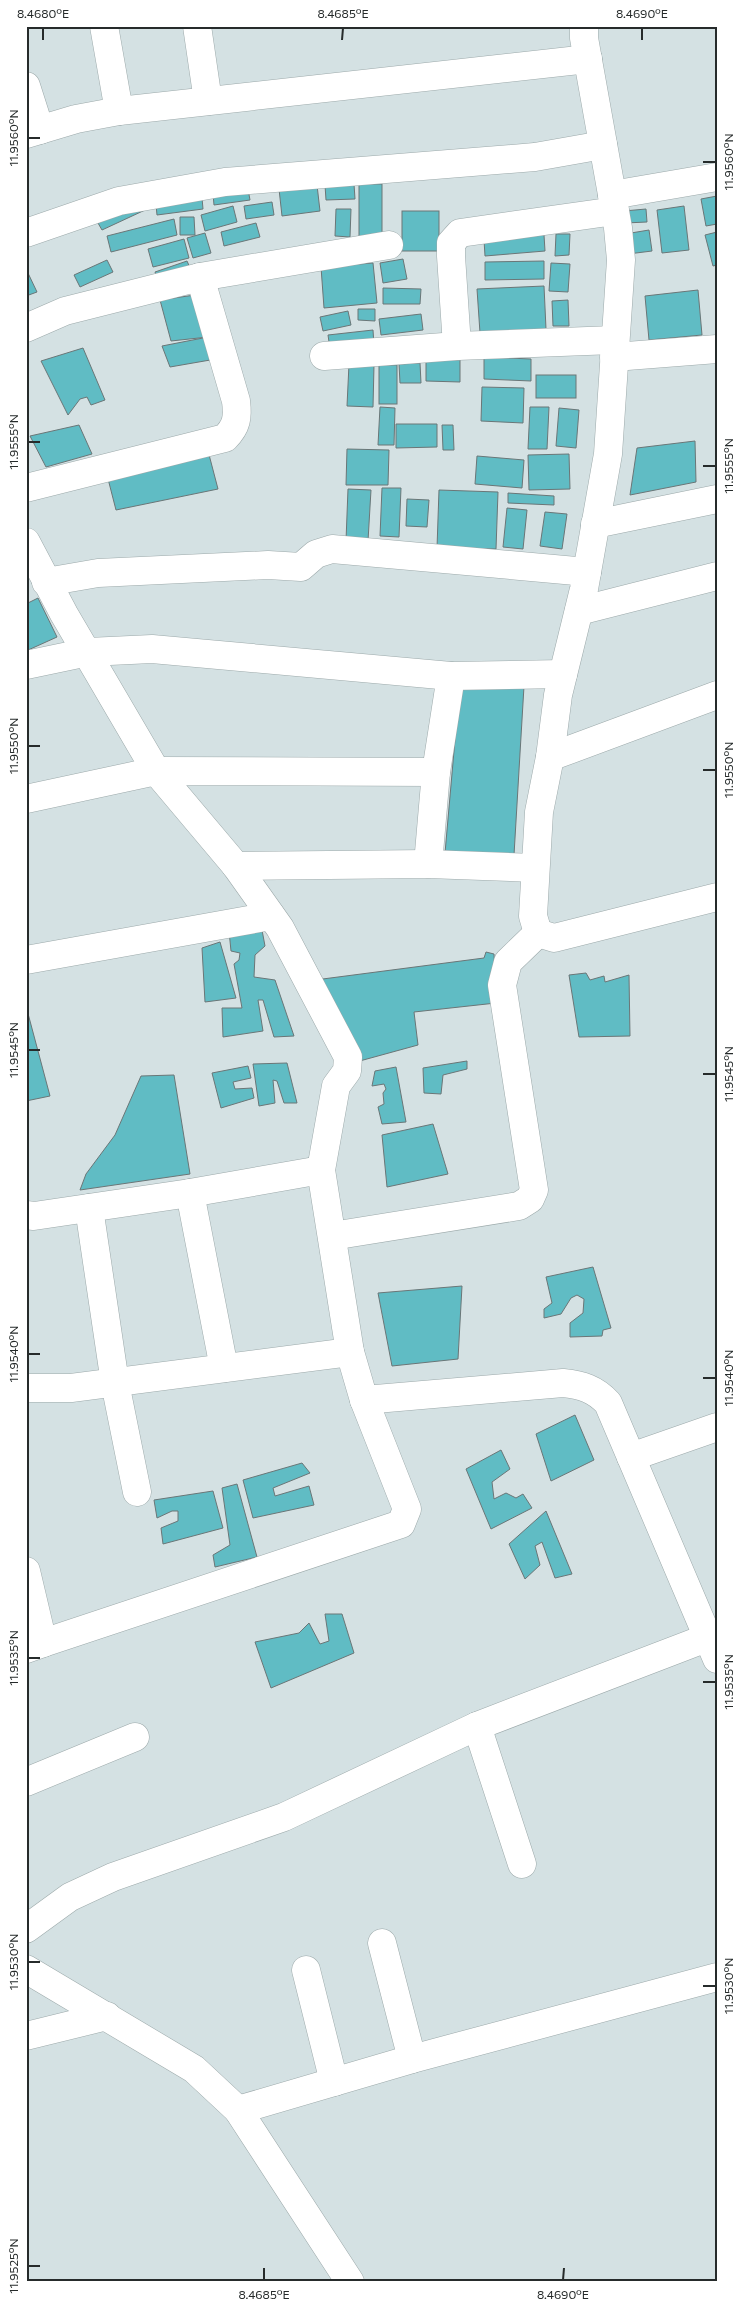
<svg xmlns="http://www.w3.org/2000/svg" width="743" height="2308" viewBox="0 0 743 2308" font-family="Commissioner,sans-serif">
  <rect width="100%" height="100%" fill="#d4e1e3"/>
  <!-- building -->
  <g fill="#60bcc4" stroke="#6a7677">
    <polygon points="354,184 355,199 326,200 325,185"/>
    <rect x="359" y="184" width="23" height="53"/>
    <polygon points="317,185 320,211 282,216 279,189"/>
    <polygon points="248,189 250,200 214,205 213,194"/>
    <polygon points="717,196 717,224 706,226 701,199"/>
    <polygon points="202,198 203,209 157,215 156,205"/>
    <polygon points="272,202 274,215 246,219 244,206"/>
    <polygon points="141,203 145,210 102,230 98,223"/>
    <polygon points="233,206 237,222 205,231 201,215"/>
    <polygon points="684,206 689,250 662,253 657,210"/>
    <polygon points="336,209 351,209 350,237 335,236"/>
    <polygon points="646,209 647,222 625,223 624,211"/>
    <rect x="402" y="211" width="37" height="40"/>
    <polygon points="180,217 194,217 195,235 180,235"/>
    <polygon points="174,219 177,235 111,252 107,236"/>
    <polygon points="256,223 260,237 224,246 221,232"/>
    <polygon points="649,230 652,251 628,254 625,234"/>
    <polygon points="717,232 717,265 713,266 705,235"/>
    <polygon points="205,233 211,253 193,258 187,238"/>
    <polygon points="556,234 570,234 569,255 555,256"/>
    <polygon points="544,235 545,251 485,256 484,240"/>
    <polygon points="184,239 189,258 153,267 148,249"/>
    <polygon points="403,259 407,279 383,283 380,263"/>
    <polygon points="107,260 113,272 80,287 74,275"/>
    <polygon points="187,261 191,270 158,281 155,272"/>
    <polygon points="544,261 544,279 485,280 485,262"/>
    <polygon points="373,263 377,303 324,308 321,267"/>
    <polygon points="551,263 570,264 568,292 549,291"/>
    <polygon points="27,271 37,292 26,296 26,272"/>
    <polygon points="544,286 546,329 480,333 477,289"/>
    <polygon points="383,288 421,289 420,304 383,304"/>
    <polygon points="698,290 702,335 649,340 645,296"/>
    <polygon points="195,295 208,337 171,341 160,300"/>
    <polygon points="568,300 569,326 553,326 552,301"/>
    <polygon points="358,309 375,309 375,321 358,320"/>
    <polygon points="348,311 351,325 323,331 320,317"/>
    <polygon points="421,314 423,330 381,335 379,319"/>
    <polygon points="373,330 374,345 330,349 328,335"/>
    <polygon points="208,337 216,359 170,367 162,346"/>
    <polygon points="83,348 105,400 91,405 87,397 80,399 68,415 41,361"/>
    <polygon points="426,357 460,358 460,382 426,381"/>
    <polygon points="484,357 531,359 531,381 484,379"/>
    <polygon points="420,363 421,383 400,383 399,364"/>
    <polygon points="349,364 374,365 373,407 347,406"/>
    <rect x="379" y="365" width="18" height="39"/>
    <rect x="536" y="375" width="40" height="23"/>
    <polygon points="482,387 524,388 523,423 481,421"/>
    <polygon points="380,407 395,408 394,445 378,445"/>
    <polygon points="530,407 549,407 547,449 528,449"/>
    <polygon points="559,408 579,410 576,448 556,446"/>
    <polygon points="396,424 437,424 437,447 396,448"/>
    <polygon points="79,425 92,454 46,467 30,436"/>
    <polygon points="442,425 453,425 454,450 443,450"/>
    <polygon points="695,441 696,482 630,495 637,448"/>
    <polygon points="207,447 218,489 116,510 106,471"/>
    <polygon points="347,449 389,450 388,485 346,485"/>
    <polygon points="569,454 570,489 529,490 528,455"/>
    <polygon points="477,456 524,460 522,488 475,484"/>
    <polygon points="382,488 401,488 399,537 380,536"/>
    <polygon points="348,489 371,490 368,541 346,541"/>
    <polygon points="439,490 498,492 496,549 437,548"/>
    <polygon points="508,493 554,496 554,505 508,503"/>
    <polygon points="407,499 429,500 427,527 406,526"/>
    <polygon points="507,508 527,510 523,549 503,547"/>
    <polygon points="545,512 567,514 562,549 540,546"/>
    <polygon points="38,598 57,637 26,651 26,604"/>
    <polygon points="460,683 524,686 514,855 445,853"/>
    <polygon points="262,930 265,946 255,955 254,977 275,980 294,1036 274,1037 263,1000 258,1000 263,1031 223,1037 222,1008 242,1008 234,964 239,960 240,953 231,951 229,931"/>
    <polygon points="220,942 236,998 205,1002 202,948"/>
    <polygon points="486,952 494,954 496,1003 414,1012 418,1045 356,1062 315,980 484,958"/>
    <polygon points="586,973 590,980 604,976 605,982 629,975 630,1036 579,1037 569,975"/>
    <polygon points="26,1006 50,1096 26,1101"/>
    <polygon points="467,1061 467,1069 443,1075 441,1094 424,1093 423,1068"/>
    <polygon points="287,1063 297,1103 284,1103 277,1081 273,1080 275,1103 259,1106 253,1064"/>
    <polygon points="248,1066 251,1078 233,1082 235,1089 252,1088 254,1098 221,1108 212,1073"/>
    <polygon points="396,1067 406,1122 382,1124 378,1107 384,1104 383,1093 386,1089 384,1084 372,1086 375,1071"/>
    <polygon points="174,1075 190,1174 80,1190 86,1174 115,1135 141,1076"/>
    <polygon points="433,1124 448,1174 387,1187 382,1135"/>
    <polygon points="593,1267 611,1328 603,1330 602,1336 570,1337 570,1323 583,1313 584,1299 577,1295 571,1298 561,1314 544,1318 544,1309 552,1303 546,1277"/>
    <polygon points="462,1286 458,1359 392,1366 378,1293"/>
    <polygon points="575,1415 594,1460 551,1481 536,1434"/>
    <polygon points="501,1450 510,1469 492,1482 494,1499 506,1493 516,1498 523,1494 532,1508 491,1529 466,1469"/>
    <polygon points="302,1463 310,1473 273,1488 275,1496 309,1486 314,1505 253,1518 243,1480"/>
    <polygon points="237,1484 257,1557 215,1567 213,1555 230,1545 222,1488"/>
    <polygon points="213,1491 223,1528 163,1544 161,1528 178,1521 178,1511 172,1511 157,1518 154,1500"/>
    <polygon points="546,1511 572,1574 555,1578 542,1542 535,1546 540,1565 525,1579 509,1544"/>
    <polygon points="325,1614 342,1614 354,1653 271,1688 255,1642 299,1633 309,1623 320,1644 329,1641"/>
  </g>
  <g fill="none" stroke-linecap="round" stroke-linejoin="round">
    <!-- minor casing -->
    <g stroke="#9ca9aa" stroke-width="29">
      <g id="minor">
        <polyline points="104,26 119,111"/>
        <polyline points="197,26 208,101"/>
        <polyline points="26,86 40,130"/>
        <polyline points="26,134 76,119 119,111 588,59"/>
        <polyline points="612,195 717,177"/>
        <polyline points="26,233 119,201 225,182 535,157 603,145"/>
        <polyline points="26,328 65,311 200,277 389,245"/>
        <polyline points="457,346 451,256 451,243 460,233 615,211"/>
        <polyline points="324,356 457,346 614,340"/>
        <polyline points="614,357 717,349"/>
        <path d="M26,488l199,-50c12,-12 13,-21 11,-37l-36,-124"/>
        <polyline points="595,524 717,499"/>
        <polyline points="26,542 64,614 156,771 236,866 280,928 348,1057 347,1071 336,1086 321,1170 350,1352 364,1400 407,1509 401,1524 43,1643"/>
        <polyline points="46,582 98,573 268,565 301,567 316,554 332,549 587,572"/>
        <polyline points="579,611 717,576"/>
        <polyline points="26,665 88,652 152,649 451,676 563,674"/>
        <polyline points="550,757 717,695"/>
        <polyline points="26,799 156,771 436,772"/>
        <polyline points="428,864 436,772 451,676"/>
        <polyline points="236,866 428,864 535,868"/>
        <polyline points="538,933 533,916 539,812 550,757 558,695 584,589 608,454 621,260 618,228 584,38 584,26"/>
        <polyline points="538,933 554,938 717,897"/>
        <polyline points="26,960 271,916"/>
        <polyline points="190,1193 224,1368"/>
        <polyline points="89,1208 115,1383 137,1492"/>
        <polyline points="26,1215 34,1216 190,1193 321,1170"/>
        <polyline points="332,1236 519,1206 530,1199 534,1190 502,985 508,962 538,933"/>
        <polyline points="26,1388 71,1388 350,1352"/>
        <path d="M364,1400l199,-17c19,2 32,6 45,20l109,256"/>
        <polyline points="631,1457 717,1427"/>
        <polyline points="26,1571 43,1643 26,1649"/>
        <polyline points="477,1726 522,1864"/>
        <polyline points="26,1782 135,1737"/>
        <polyline points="26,1929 70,1897 113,1877 284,1817 477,1726 717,1634"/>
        <polyline points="382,1943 412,2059"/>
        <polyline points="26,1969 194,2069 238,2110 350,2282"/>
        <polyline points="306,1970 334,2082"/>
        <polyline points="26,2036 107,2016"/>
        <polyline points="238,2110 412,2059 717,1977"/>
      </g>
    </g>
    <!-- minor -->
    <use href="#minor" stroke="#fff" stroke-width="28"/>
  </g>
  <!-- ticks -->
  <path fill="none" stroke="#262b2b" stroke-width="2" d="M43,40v-12M342,40l1,-12M642,40v-12M28,138h12M703,162h13M28,442h12M703,466h13M28,746h12M703,770h13M28,1050h12M703,1074h13M28,1354h12M703,1378h13M28,1658h12M703,1682h13M28,1962h12M703,1986h13M28,2266h12M264,2280v-12M563,2280l1,-12"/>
  <!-- border -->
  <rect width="743" height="2308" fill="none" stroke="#ffffff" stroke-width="55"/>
  <rect x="28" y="28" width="688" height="2252" fill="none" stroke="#262b2b" stroke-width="2"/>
  <g font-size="12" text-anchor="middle" fill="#262b2b">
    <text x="43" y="18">8.4680°E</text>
    <text x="343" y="18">8.4685°E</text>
    <text x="642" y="18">8.4690°E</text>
    <text transform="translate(14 138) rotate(-90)" y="4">11.9560°N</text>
    <text transform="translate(729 162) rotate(-90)" y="4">11.9560°N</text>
    <text transform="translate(14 442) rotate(-90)" y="4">11.9555°N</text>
    <text transform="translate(729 466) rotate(-90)" y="4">11.9555°N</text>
    <text transform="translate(14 746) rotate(-90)" y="4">11.9550°N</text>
    <text transform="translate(729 770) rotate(-90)" y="4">11.9550°N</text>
    <text transform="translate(14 1050) rotate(-90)" y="4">11.9545°N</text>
    <text transform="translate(729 1074) rotate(-90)" y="4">11.9545°N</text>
    <text transform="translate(14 1354) rotate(-90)" y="4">11.9540°N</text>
    <text transform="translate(729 1378) rotate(-90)" y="4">11.9540°N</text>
    <text transform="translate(14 1658) rotate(-90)" y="4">11.9535°N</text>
    <text transform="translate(729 1682) rotate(-90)" y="4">11.9535°N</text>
    <text transform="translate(14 1962) rotate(-90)" y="4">11.9530°N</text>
    <text transform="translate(729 1986) rotate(-90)" y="4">11.9530°N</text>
    <text transform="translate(14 2266) rotate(-90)" y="4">11.9525°N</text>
    <text x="264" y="2299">8.4685°E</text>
    <text x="563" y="2299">8.4690°E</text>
  </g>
</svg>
